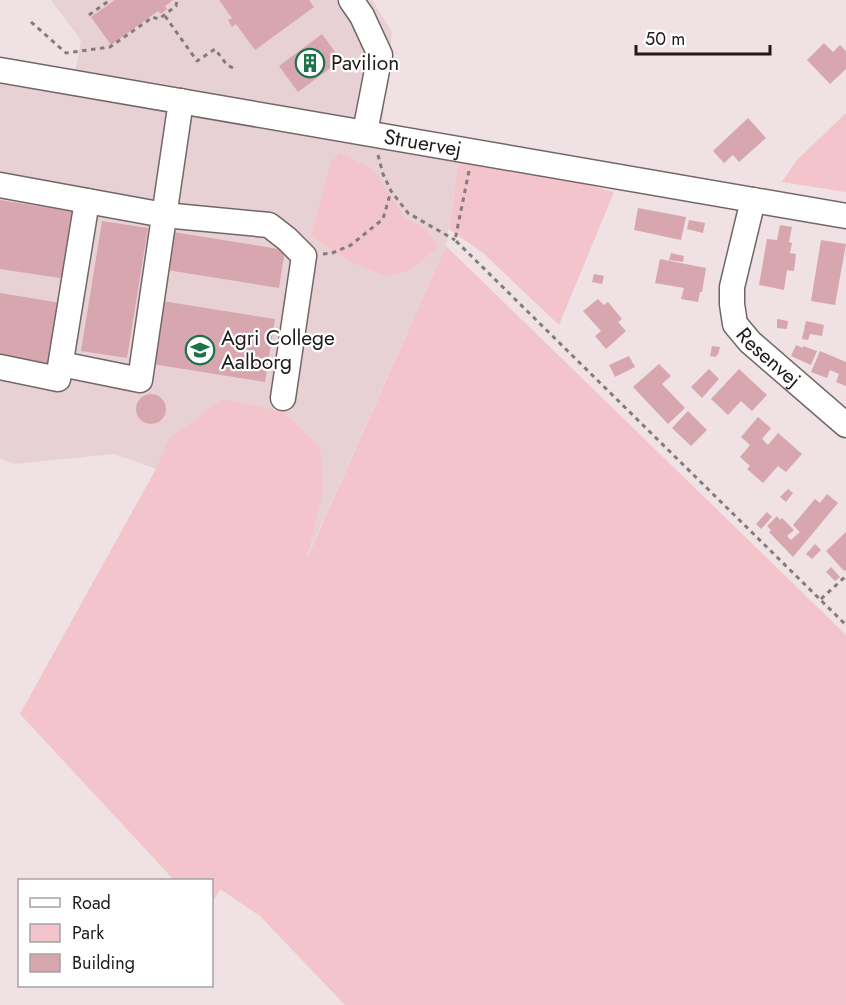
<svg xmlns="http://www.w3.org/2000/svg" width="846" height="1005" viewBox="0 0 846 1005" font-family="Jost,sans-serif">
  <rect width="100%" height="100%" fill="#efe1e4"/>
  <!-- built -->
  <g fill="#e8d1d5">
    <polygon points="51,0 372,0 392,32 382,125 75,73 81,40"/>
    <polygon points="0,80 459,158 446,246 303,565 157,469 114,454 13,464 0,458"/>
  </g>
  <!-- green -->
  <g fill="#f3c4cc">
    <polygon points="846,113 846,192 782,182 797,160"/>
    <polygon points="340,153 373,169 403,216 428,231 438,246 411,270 386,276 353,263 311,236 331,162"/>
    <polygon points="459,158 542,173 614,192 559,325 482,252 449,229"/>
    <polygon points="446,246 846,635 846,1005 345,1005 260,916 220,889 212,903 212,880 174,880 20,714 156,469 169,439 223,399 284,412 320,447 323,492 306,560"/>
  </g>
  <!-- building -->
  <g fill="#d8a6af">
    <polygon points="115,0 173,0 165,6 167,9 161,14 158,11 111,45 91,17"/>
    <polygon points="219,0 309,0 314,7 255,50 236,24 232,27 228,20 232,18"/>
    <polygon points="322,34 341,60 298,92 279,66"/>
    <polygon points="824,43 833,52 840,45 846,51 846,69 830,84 807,60"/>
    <polygon points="748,118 766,138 739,162 733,155 724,163 713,151"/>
    <polygon points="0,200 76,212 66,279 0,269"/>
    <polygon points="638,208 686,217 681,240 634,230"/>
    <polygon points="689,220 705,223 703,233 687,229"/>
    <polygon points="102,221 148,228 127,358 81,351"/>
    <polygon points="780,225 792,227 789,242 792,243 790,253 796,254 794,271 787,270 784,290 759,285 767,239 777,240"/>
    <polygon points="173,232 285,250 279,288 167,270"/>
    <polygon points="821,240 846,244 835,305 811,301"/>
    <polygon points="671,253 684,256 683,262 669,260"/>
    <polygon points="660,259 706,268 702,292 700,292 698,302 681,299 684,288 655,283"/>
    <polygon points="594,274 604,276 602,284 592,282"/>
    <polygon points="0,293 61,303 51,364 0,356"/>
    <polygon points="598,299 604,305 608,302 622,319 618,322 626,331 606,349 595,336 601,331 583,311"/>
    <polygon points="162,301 275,319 265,382 152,364"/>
    <polygon points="777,319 788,321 787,329 777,328"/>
    <polygon points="806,321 824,325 822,336 810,334 808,340 802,339"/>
    <polygon points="796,345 803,348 803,346 817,351 811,365 791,356"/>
    <polygon points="712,346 720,347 718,355 717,354 716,357 710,356"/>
    <polygon points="820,351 846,362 846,386 836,382 839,374 830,370 827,378 811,372"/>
    <polygon points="629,356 635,367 615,377 609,365"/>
    <polygon points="659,364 671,376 662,384 685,408 668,424 633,387"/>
    <polygon points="709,369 719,379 702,398 691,387"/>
    <polygon points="739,369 767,395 752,411 741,401 728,415 711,399"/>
    <circle cx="151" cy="409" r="15"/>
    <polygon points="688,411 707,430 691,446 672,428"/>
    <polygon points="758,417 771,428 762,439 768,445 778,433 802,454 786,472 778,466 763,483 747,469 750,466 740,457 750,445 741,437"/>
    <polygon points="788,489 793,493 786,502 780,497"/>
    <polygon points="827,494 838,503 793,557 769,532 771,530 767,526 777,516 780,520 782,518 794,530 787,536 791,540 800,532 793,525 815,499 820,503"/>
    <polygon points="767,512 772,517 761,529 756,524"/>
    <polygon points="846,532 846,570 844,571 826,551"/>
    <polygon points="815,544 821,550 812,559 806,554"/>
    <polygon points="831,567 840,577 835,581 826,572"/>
  </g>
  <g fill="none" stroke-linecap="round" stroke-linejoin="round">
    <!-- minor casing -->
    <g stroke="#726668" stroke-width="27">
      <g id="minor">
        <polyline points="351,0 362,16 380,55 365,132"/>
        <path id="s1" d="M0,70l846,146"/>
        <polyline points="0,185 164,215 269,225 287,239 304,256 283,398"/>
        <path id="s2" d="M753,200l-21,87v17l3,20 15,18 96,83"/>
        <polyline points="61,364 140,380 181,101"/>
        <polyline points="0,367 58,379 87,201"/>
      </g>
    </g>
    <!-- path -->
    <g stroke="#847b7d" stroke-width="3" stroke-dasharray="4.5 4.5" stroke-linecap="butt">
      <polyline points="89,15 110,0"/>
      <polyline points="165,16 197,61 215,49 227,65 235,69"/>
      <polyline points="31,22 66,53 110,47 153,17 155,18 159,19 176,6 177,0"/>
      <polyline points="378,155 383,174 391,191 408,213 455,240"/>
      <polyline points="469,171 455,240 846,625"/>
      <polyline points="323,254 332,253 351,245 383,219 391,191"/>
      <polyline points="821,599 846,576"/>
    </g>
    <!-- minor -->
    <use href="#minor" stroke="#fff" stroke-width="24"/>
  </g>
  <!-- icons -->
  <defs>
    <g id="building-ring" transform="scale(1.5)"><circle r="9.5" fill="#fff" stroke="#1a7448" stroke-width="1.5"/><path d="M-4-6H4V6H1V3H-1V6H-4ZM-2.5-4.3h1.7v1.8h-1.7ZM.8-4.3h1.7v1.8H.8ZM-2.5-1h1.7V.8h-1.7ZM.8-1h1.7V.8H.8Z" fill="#1a7448"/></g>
    <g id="university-ring" transform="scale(1.5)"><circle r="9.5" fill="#fff" stroke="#1a7448" stroke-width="1.5"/><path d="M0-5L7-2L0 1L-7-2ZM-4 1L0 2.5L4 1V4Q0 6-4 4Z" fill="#1a7448"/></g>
  </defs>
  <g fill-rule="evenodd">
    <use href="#building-ring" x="310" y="63"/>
    <use href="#university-ring" x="200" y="350"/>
  </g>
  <g text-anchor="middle" stroke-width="4.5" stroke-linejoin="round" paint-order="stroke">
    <!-- poi labels -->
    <g font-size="21" fill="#1f1a1b" stroke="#fff" text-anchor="start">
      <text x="331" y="70">Pavilion</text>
      <text x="221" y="345">Agri College<tspan x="221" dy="24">Aalborg</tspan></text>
    </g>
    <!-- street labels -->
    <g font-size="21" fill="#1f1a1b" stroke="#fff">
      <text dy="7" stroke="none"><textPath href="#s1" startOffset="429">Struervej</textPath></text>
      <text dy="7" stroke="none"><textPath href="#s2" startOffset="174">Resenvej</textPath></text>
    </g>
  </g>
  <!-- legend -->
  <rect x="18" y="879" width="195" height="108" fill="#ffffff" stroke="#a5a3a4" stroke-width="1.5"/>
  <rect x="30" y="898" width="30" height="9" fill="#ffffff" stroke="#a5a3a4" stroke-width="1.5"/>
  <text x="72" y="909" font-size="18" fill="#1f1a1b">Road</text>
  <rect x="30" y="924" width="30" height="18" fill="#f3c4cc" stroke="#a5a3a4" stroke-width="1.5"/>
  <text x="72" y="939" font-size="18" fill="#1f1a1b">Park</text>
  <rect x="30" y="954" width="30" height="18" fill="#d8a6af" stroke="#a5a3a4" stroke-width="1.5"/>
  <text x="72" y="969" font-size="18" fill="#1f1a1b">Building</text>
  <!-- scale -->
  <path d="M636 45v9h134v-9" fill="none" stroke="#1f1a1b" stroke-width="3"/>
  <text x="645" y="45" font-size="18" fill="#1f1a1b" stroke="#ffffff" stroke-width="4.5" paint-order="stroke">50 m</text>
</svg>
